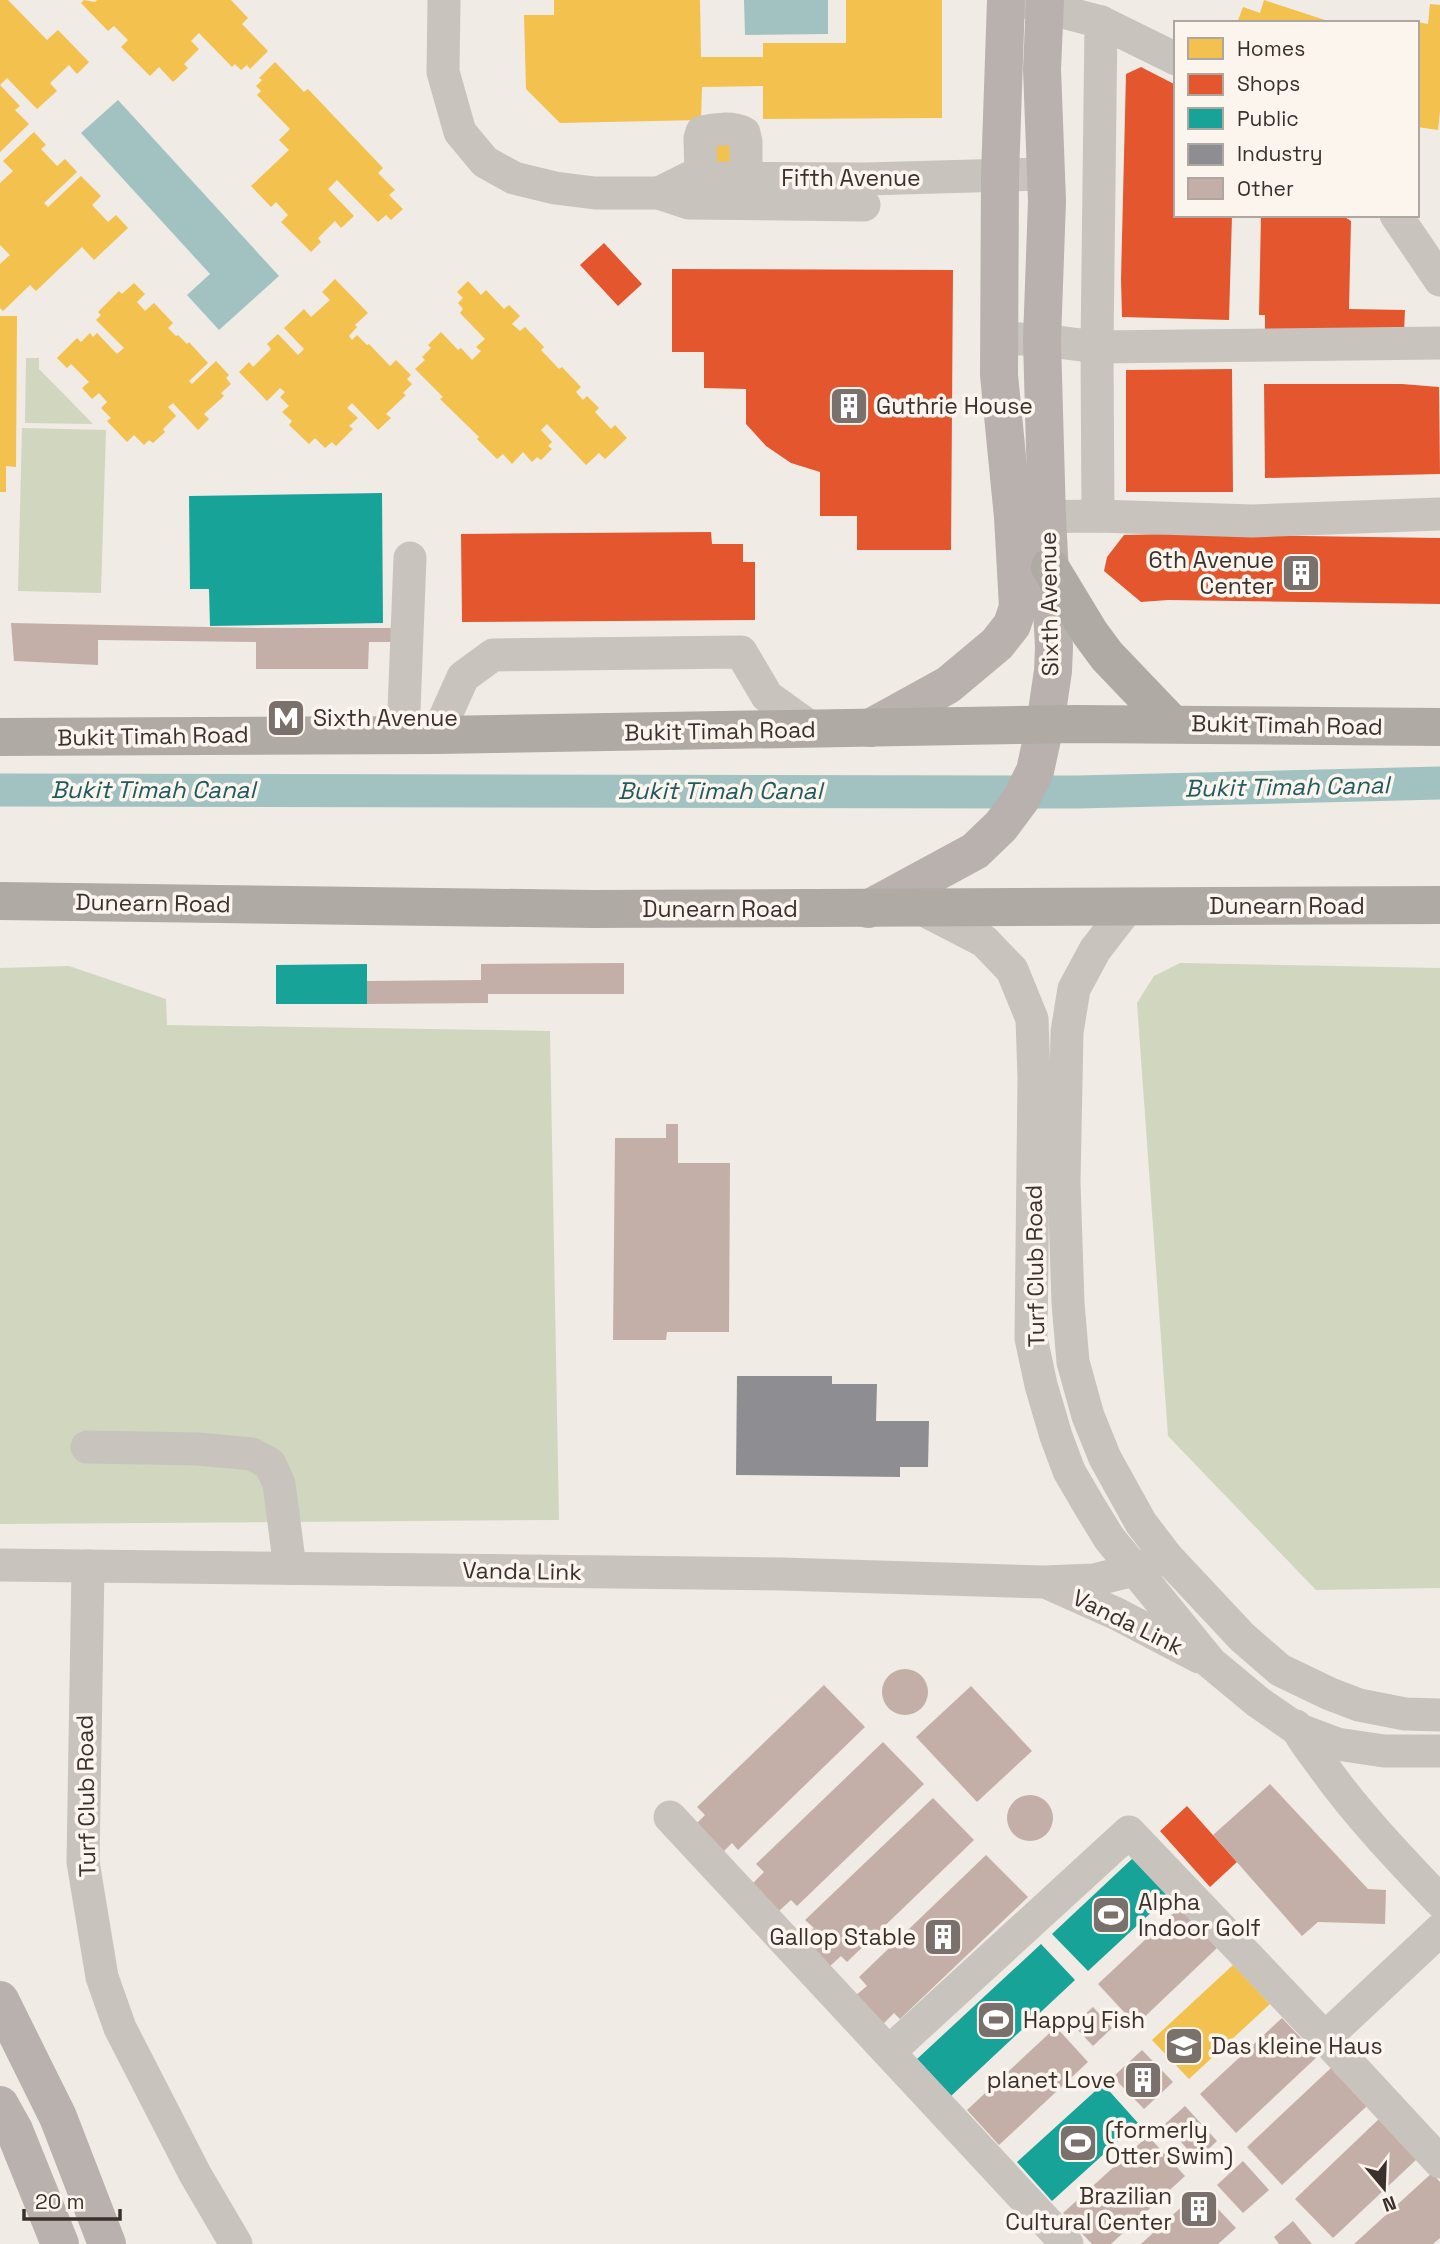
<svg xmlns="http://www.w3.org/2000/svg" width="1440" height="2244" viewBox="0 0 1440 2244" font-family="'Space Grotesk',sans-serif">
  <rect width="100%" height="100%" fill="#f0ebe5"/>
  <!-- green -->
  <g fill="#d1d6bf">
    <polygon points="26,358 39,358 39,369 93,424 25,423"/>
    <polygon points="22,428 106,430 101,593 18,591"/>
    <polygon points="1180,963 1440,968 1440,1588 1316,1590 1168,1436 1137,1003 1154,976"/>
    <polygon points="69,966 166,999 167,1025 550,1031 559,1520 0,1524 0,968"/>
  </g>
  <!-- water -->
  <g fill="#a1c2c1">
    <polygon points="744,0 828,0 828,34 745,35"/>
    <polygon points="118,100 279,276 219,330 187,295 210,274 81,133"/>
  </g>
  <!-- homes -->
  <g fill="#f2c14e">
    <polygon points="0,0 8,0 47,40 58,30 89,62 77,74 69,65 50,83 57,91 37,109 7,78 0,85"/>
    <polygon points="84,0 95,2 97,0 231,0 248,18 242,24 268,51 250,69 247,65 241,70 235,64 232,67 199,33 191,41 199,49 184,64 188,68 173,82 159,67 150,76 121,47 128,40 114,26 108,31 81,3"/>
    <polygon points="554,0 700,0 701,57 763,57 763,43 846,43 846,0 942,0 942,118 763,119 763,86 702,87 701,120 560,123 526,89 524,15 554,15"/>
    <polygon points="1264,0 1331,22 1331,23 1237,23 1243,7 1260,13"/>
    <polygon points="1430,4 1440,5 1440,111 1438,130 1417,127 1419,108 1417,108 1417,22 1428,24"/>
    <polygon points="275,62 304,92 308,89 383,168 378,173 395,190 389,195 403,209 391,220 386,215 378,222 337,180 328,189 354,216 341,228 335,221 318,238 321,242 311,252 281,222 288,215 276,202 271,207 251,186 289,150 279,140 290,129 257,95 261,91 256,86 262,80 259,78"/>
    <polygon points="0,85 20,106 15,110 29,124 0,152"/>
    <polygon points="34,132 46,145 41,149 57,166 65,159 77,172 44,203 48,207 81,176 101,196 92,205 108,222 116,215 128,228 94,260 82,247 36,291 30,285 3,311 0,308 0,264 10,255 0,245 0,183 13,171 3,161"/>
    <polygon points="715,144 731,144 731,167 715,168"/>
    <polygon points="335,279 368,313 355,325 357,327 349,336 352,340 357,335 367,345 369,344 390,366 396,360 411,375 407,379 412,384 403,393 406,395 386,414 391,418 378,430 352,403 347,408 358,418 349,426 353,429 336,446 332,442 325,448 315,438 309,444 289,425 292,421 282,412 289,406 280,397 285,392 280,388 267,401 239,372 249,362 253,367 271,349 267,344 278,334 298,355 304,349 284,328 304,309 311,317 330,300 322,292"/>
    <polygon points="468,281 481,295 486,290 504,309 509,305 520,316 512,324 520,331 525,327 544,347 541,350 559,369 562,367 581,387 576,392 583,400 587,396 599,408 595,412 611,429 615,425 627,438 605,459 599,453 586,465 547,424 541,430 552,442 548,446 552,449 541,460 537,457 532,462 523,452 512,464 503,454 497,459 477,439 479,437 440,399 443,397 415,369 425,360 422,357 431,348 428,345 441,332 458,350 461,348 472,360 481,351 476,347 485,339 460,313 463,309 458,303 463,298 457,292"/>
    <polygon points="134,283 145,294 137,302 145,311 154,303 173,323 168,328 176,336 178,335 187,344 189,342 208,363 189,381 192,384 216,361 229,375 226,378 231,384 221,393 224,396 204,414 209,419 198,430 173,403 168,407 176,416 163,429 165,432 153,443 149,440 144,445 134,435 127,442 107,421 111,418 101,408 107,402 99,393 92,399 82,388 89,382 71,364 67,368 57,358 77,338 81,342 90,333 93,337 97,333 117,354 124,348 96,320 101,315 98,312 119,291 122,294"/>
    <polygon points="0,316 17,316 16,467 6,466 6,492 0,492"/>
    <polygon points="1233,1965 1270,2004 1189,2079 1152,2040"/>
  </g>
  <!-- shops -->
  <g fill="#e4572e">
    <polygon points="1141,67 1176,85 1176,215 1232,215 1229,320 1122,317 1121,279 1126,74"/>
    <polygon points="1261,215 1342,215 1351,221 1349,309 1405,310 1404,332 1265,329 1265,315 1259,315"/>
    <polygon points="604,243 642,284 618,306 580,265"/>
    <polygon points="672,269 953,270 951,550 857,550 857,516 820,516 820,472 791,463 766,446 746,424 746,389 704,388 704,352 672,352"/>
    <polygon points="1232,369 1233,492 1126,492 1126,370"/>
    <polygon points="1264,384 1402,384 1439,387 1440,474 1265,478"/>
    <polygon points="711,532 712,544 743,544 743,562 755,562 755,620 462,622 461,534"/>
    <polygon points="1170,534 1440,538 1440,604 1168,600 1141,602 1104,571 1107,557 1124,535"/>
    <polygon points="1187,1806 1237,1862 1210,1887 1160,1831"/>
  </g>
  <!-- public -->
  <g fill="#17a398">
    <polygon points="382,493 383,623 210,626 209,589 190,589 189,496"/>
    <polygon points="367,964 367,1004 276,1004 276,965"/>
    <polygon points="1133,1858 1169,1896 1088,1971 1052,1934"/>
    <polygon points="1041,1944 1075,1980 951,2096 917,2059"/>
    <polygon points="1103,2084 1138,2123 1052,2201 1017,2162"/>
  </g>
  <!-- industry -->
  <polygon fill="#8d8d92" points="737,1376 832,1376 832,1384 877,1384 876,1421 929,1421 928,1467 900,1467 900,1477 736,1475"/>
  <g fill="none" stroke-linecap="round" stroke-linejoin="round">
    <!-- canal -->
    <polyline stroke="#a1c2c1" stroke-width="33" points="0,790 1077,792 1440,783"/>
  </g>
  <!-- building -->
  <g fill="#c3afa7">
    <polygon points="11,623 256,628 399,628 398,642 369,642 368,669 256,669 256,642 98,640 98,665 14,661"/>
    <polygon points="624,963 624,994 488,994 488,1003 367,1004 367,981 481,980 481,964"/>
    <polygon points="666,1124 678,1124 678,1163 730,1163 729,1332 667,1332 666,1340 613,1340 615,1138 666,1138"/>
    <circle cx="905" cy="1692" r="23"/>
    <polygon points="824,1685 865,1727 738,1850 732,1843 720,1855 693,1827 705,1815 697,1807"/>
    <polygon points="971,1686 1032,1751 977,1802 916,1737"/>
    <polygon points="883,1742 924,1784 797,1906 791,1900 779,1911 753,1883 764,1872 756,1864"/>
    <polygon points="1270,1784 1368,1889 1386,1890 1385,1924 1318,1922 1302,1936 1213,1835"/>
    <circle cx="1030" cy="1818" r="23"/>
    <polygon points="933,1798 974,1840 847,1962 841,1956 829,1967 802,1939 814,1928 805,1920"/>
    <polygon points="986,1855 1028,1897 900,2019 894,2013 882,2025 855,1996 867,1986 859,1977"/>
    <polygon points="1179,1908 1217,1948 1136,2025 1098,1984"/>
    <polygon points="1093,2007 1112,2028 1093,2046 1073,2025"/>
    <polygon points="1282,2018 1318,2056 1236,2133 1200,2094"/>
    <polygon points="1056,2027 1088,2062 999,2145 967,2110"/>
    <polygon points="1142,2050 1173,2082 1144,2109 1113,2077"/>
    <polygon points="1331,2068 1367,2106 1282,2185 1247,2147"/>
    <polygon points="1185,2106 1217,2141 1197,2160 1165,2124"/>
    <polygon points="1380,2118 1418,2158 1333,2238 1295,2199"/>
    <polygon points="1148,2136 1185,2176 1111,2244 1092,2244 1063,2213"/>
    <polygon points="1243,2161 1269,2190 1243,2213 1217,2185"/>
    <polygon points="1432,2173 1440,2182 1440,2238 1433,2244 1354,2244"/>
    <polygon points="1200,2190 1236,2228 1218,2244 1141,2244"/>
    <polygon points="1293,2221 1312,2244 1279,2244 1274,2237"/>
  </g>
  <g fill="none" stroke-linecap="round" stroke-linejoin="round">
    <!-- minor -->
    <g stroke="#c9c3be" stroke-width="33">
      <polyline points="444,0 443,72 460,132 485,162 514,178 555,188 595,193 659,193 689,203 864,205"/>
      <polyline points="1021,1 1101,22 1176,59"/>
      <path d="M701,179l-1,-41 2,-6c12,-3 31,-5 42,1l2,9v36"/>
      <polyline points="659,193 689,178 866,179 1046,174"/>
      <polyline points="1396,215 1440,280"/>
      <polyline points="998,338 1042,340 1097,347 1440,343"/>
      <polyline points="1098,516 1097,347 1101,22"/>
      <polyline points="1023,517 1098,516 1252,521 1440,514"/>
      <polyline points="403,735 410,558"/>
      <polyline points="437,735 463,677 493,655 741,652 767,696 814,730"/>
      <polyline points="1129,906 1095,950 1074,989 1067,1032 1064,1182 1068,1303 1073,1362 1088,1416 1105,1458 1141,1523 1167,1557 1242,1637 1280,1670 1330,1694 1359,1705 1405,1714 1440,1715"/>
      <polyline points="922,909 984,941 1012,970 1032,1019 1034,1077 1031,1338 1041,1385 1056,1436 1069,1471 1090,1507 1109,1538 1211,1663 1258,1702 1297,1729 1337,1744 1384,1751 1440,1751"/>
      <polyline points="87,1447 198,1449 252,1454 270,1464 279,1484 290,1568"/>
      <polyline points="0,1565 782,1574 1044,1582 1094,1580 1134,1570 1167,1557"/>
      <polyline points="88,1566 83,1862 102,1977 120,2028 195,2174 236,2244"/>
      <polyline points="1050,1584 1117,1614 1199,1657"/>
      <path d="M1296,1726c6,13 16,25 24,36 35,50 78,95 120,139"/>
      <polyline points="670,1817 1067,2244"/>
      <polyline points="1440,1930 1325,2038 1440,2162"/>
      <polyline points="889,2052 1129,1832 1325,2038"/>
    </g>
    <!-- major -->
    <g stroke="#b8b1ad" stroke-width="38">
      <polyline points="870,728 948,685 997,644 1012,625 1018,607 1013,517 999,375 1000,176 1006,0"/>
      <polyline points="868,909 975,851 1001,826 1021,799 1035,771 1045,725 1053,671 1054,647 1047,518 1042,340 1047,201 1042,69 1045,0"/>
      <polyline points="0,2000 58,2117 107,2244"/>
      <polyline points="0,2105 14,2130 60,2244"/>
    </g>
    <!-- highway -->
    <g stroke="#afaaa4" stroke-width="38">
      <polyline points="1050,567 1090,633 1107,656 1172,724"/>
      <polyline points="0,737 437,735 1076,724 1440,727"/>
      <polyline points="0,901 592,909 1440,905"/>
    </g>
  </g>
  <!-- icons -->
  <defs>
    <g id="building-square" transform="scale(2.0125)"><rect x="-9" y="-9" width="18" height="18" rx="4" fill="#7a716c" stroke="#fbf5ee"/><path d="M-4-6H4V6H1V3H-1V6H-4ZM-2.5-4.3h1.7v1.8h-1.7ZM.8-4.3h1.7v1.8H.8ZM-2.5-1h1.7V.8h-1.7ZM.8-1h1.7V.8H.8Z" fill="#fff"/></g>
    <g id="metro-square" transform="scale(2.0125)"><rect x="-9" y="-9" width="18" height="18" rx="4" fill="#7a716c" stroke="#fbf5ee"/><path d="M-5.5 5V-5H-3L0 0L3-5H5.5V5H3V-.5L0 4L-3-.5V5Z" fill="#fff"/></g>
    <g id="stadium-square" transform="scale(2.0125)"><rect x="-9" y="-9" width="18" height="18" rx="4" fill="#7a716c" stroke="#fbf5ee"/><path d="M0-5a6.5 5 0 1 0 0 10a6.5 5 0 1 0 0-10ZM-3.5-1.8h7v3.6h-7Z" fill="#fff"/></g>
    <g id="school-square" transform="scale(2.0125)"><rect x="-9" y="-9" width="18" height="18" rx="4" fill="#7a716c" stroke="#fbf5ee"/><path d="M0-5L7-2L0 1L-7-2ZM-4 1L0 2.5L4 1V4Q0 6-4 4Z" fill="#fff"/></g>
  </defs>
  <g fill-rule="evenodd">
    <use href="#building-square" x="849" y="406"/>
    <use href="#building-square" x="1301" y="573"/>
    <use href="#metro-square" x="286" y="718"/>
    <use href="#stadium-square" x="1111" y="1915"/>
    <use href="#building-square" x="943" y="1937"/>
    <use href="#stadium-square" x="996" y="2020"/>
    <use href="#school-square" x="1184" y="2046"/>
    <use href="#building-square" x="1143" y="2080"/>
    <use href="#stadium-square" x="1078" y="2143"/>
    <use href="#building-square" x="1199" y="2209"/>
  </g>
  <g text-anchor="middle" stroke-width="7" stroke-linejoin="round" paint-order="stroke">
    <!-- street labels -->
    <g font-size="23" fill="#3b302b" stroke="#fbf5ee">
      <text x="851" y="186">Fifth Avenue</text>
      <text transform="translate(1049 604) rotate(-91)" y="8">Sixth Avenue</text>
      <text transform="translate(1287 725) rotate(1)" y="8">Bukit Timah Road</text>
      <text transform="translate(720 731) rotate(-1)" y="8">Bukit Timah Road</text>
      <text transform="translate(153 736) rotate(-1)" y="8">Bukit Timah Road</text>
      <text transform="translate(153 903) rotate(1)" y="8">Dunearn Road</text>
      <text x="1287" y="914">Dunearn Road</text>
      <text x="720" y="917">Dunearn Road</text>
      <text transform="translate(1035 1266) rotate(-91)" y="8">Turf Club Road</text>
      <text transform="translate(522 1571) rotate(1)" y="8">Vanda Link</text>
      <text transform="translate(1128 1622) rotate(26)" y="8">Vanda Link</text>
      <text transform="translate(86 1796) rotate(-91)" y="8">Turf Club Road</text>
    </g>
    <!-- poi labels -->
    <g font-size="23" fill="#3b302b" stroke="#fbf5ee" text-anchor="start">
      <text x="876" y="414">Guthrie House</text>
      <text x="1274" y="568" text-anchor="end">6th Avenue<tspan x="1274" dy="26">Center</tspan></text>
      <text x="313" y="726">Sixth Avenue</text>
      <text x="1138" y="1910">Alpha<tspan x="1138" dy="26">Indoor Golf</tspan></text>
      <text x="916" y="1945" text-anchor="end">Gallop Stable</text>
      <text x="1023" y="2028">Happy Fish</text>
      <text x="1211" y="2054">Das kleine Haus</text>
      <text x="1116" y="2088" text-anchor="end">planet Love</text>
      <text x="1105" y="2138">(formerly<tspan x="1105" dy="26">Otter Swim)</tspan></text>
      <text x="1172" y="2204" text-anchor="end">Brazilian<tspan x="1172" dy="26">Cultural Center</tspan></text>
    </g>
    <!-- water labels -->
    <g font-size="24" font-style="italic" fill="#1f5a5e" stroke="#fbf5ee">
      <text transform="translate(1287 787) rotate(-1)" y="8">Bukit Timah Canal</text>
      <text x="153" y="798">Bukit Timah Canal</text>
      <text x="720" y="799">Bukit Timah Canal</text>
    </g>
  </g>
  <!-- legend -->
  <rect x="1174" y="21" width="245" height="196" fill="#fbf5ee" stroke="#aea6a0" stroke-width="2"/>
  <rect x="1188" y="38" width="35" height="21" fill="#f2c14e" stroke="#aea6a0" stroke-width="2"/>
  <text x="1237" y="56" font-size="21" fill="#3b302b">Homes</text>
  <rect x="1188" y="74" width="35" height="21" fill="#e4572e" stroke="#aea6a0" stroke-width="2"/>
  <text x="1237" y="91" font-size="21" fill="#3b302b">Shops</text>
  <rect x="1188" y="108" width="35" height="21" fill="#17a398" stroke="#aea6a0" stroke-width="2"/>
  <text x="1237" y="126" font-size="21" fill="#3b302b">Public</text>
  <rect x="1188" y="144" width="35" height="21" fill="#8d8d92" stroke="#aea6a0" stroke-width="2"/>
  <text x="1237" y="161" font-size="21" fill="#3b302b">Industry</text>
  <rect x="1188" y="178" width="35" height="21" fill="#c3afa7" stroke="#aea6a0" stroke-width="2"/>
  <text x="1237" y="196" font-size="21" fill="#3b302b">Other</text>
  <!-- north arrow -->
  <g transform="translate(1384 2188) rotate(161)" stroke="#fbf5ee" stroke-width="5" paint-order="stroke">
  <path d="M0-5L12 26L0 18L-12 26Z" fill="#3b302b"/>
  <text y="-10" font-size="19" font-weight="bold" text-anchor="middle" fill="#3b302b">N</text>
  </g>
  <!-- scale -->
  <path d="M24 2209v10h96v-10" fill="none" stroke="#3b302b" stroke-width="3.5"/>
  <text x="35" y="2209" font-size="21" fill="#3b302b" stroke="#fbf5ee" stroke-width="5" paint-order="stroke">20 m</text>
</svg>
